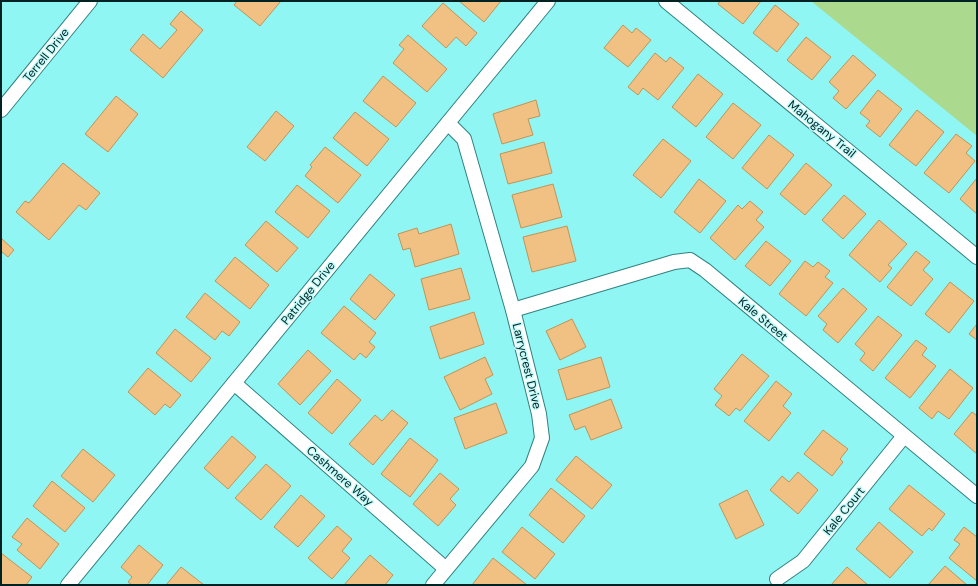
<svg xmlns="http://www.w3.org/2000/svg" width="978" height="586" viewBox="0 0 978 586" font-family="'DM Sans',sans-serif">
  <rect width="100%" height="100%" fill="#90f6f4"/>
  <!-- green -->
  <polygon fill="#abd98d" points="811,1 977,1 977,136"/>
  <!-- building -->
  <g fill="#f0c182" stroke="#c19356">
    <polygon points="237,1 281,1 260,26 234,5"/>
    <polygon points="459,1 501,1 484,22"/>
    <polygon points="720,1 761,1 743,24 718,4"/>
    <polygon points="443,3 477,33 466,46 456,37 446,48 422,26"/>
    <polygon points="775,5 799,24 777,52 753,33"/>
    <polygon points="181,11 203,30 163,78 130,50 143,34 160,49 177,30 170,24"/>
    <polygon points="623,25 632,33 636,28 651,40 628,67 604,48"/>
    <polygon points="408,35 447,69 427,92 393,63 404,49 399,45"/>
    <polygon points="806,37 831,57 812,80 787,60"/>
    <polygon points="655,53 666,62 670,57 684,68 658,100 643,88 638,95 628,87"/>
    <polygon points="853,55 876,75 846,109 833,98 839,91 829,82"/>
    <polygon points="698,74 723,94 696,127 672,107"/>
    <polygon points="383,76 416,103 396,127 363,101"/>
    <polygon points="878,90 902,109 880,137 866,126 870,121 860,113"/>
    <polygon points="116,96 138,114 108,152 85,134"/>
    <polygon points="536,100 540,116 528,119 533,135 502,144 493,114"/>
    <polygon points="733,103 761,125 733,159 706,137"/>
    <polygon points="917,110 944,132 916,166 889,145"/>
    <polygon points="276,111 294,126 265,161 247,147"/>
    <polygon points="355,112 389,139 367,166 333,138"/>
    <polygon points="956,134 972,146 966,153 975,161 949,193 924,173"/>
    <polygon points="769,135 794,155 767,189 742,168"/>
    <polygon points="663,139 691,161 661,198 633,175"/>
    <polygon points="544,142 552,173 508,184 500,154"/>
    <polygon points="325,147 361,175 338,203 305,176 312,167 310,165"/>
    <polygon points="63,163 100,193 86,210 79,205 49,240 16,212 25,201 29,203"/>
    <polygon points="806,163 832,185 805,215 780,194"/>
    <polygon points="977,178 977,214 960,199"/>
    <polygon points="699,179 726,201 700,233 674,212"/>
    <polygon points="553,184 562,217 521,228 512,195"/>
    <polygon points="297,185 330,211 308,238 275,212"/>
    <polygon points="844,195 866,214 843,239 822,220"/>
    <polygon points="750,201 763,212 756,220 764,227 735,260 710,238 738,205 742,209"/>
    <polygon points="879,220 907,244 888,265 892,268 880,282 849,255"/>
    <polygon points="266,221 298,248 277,272 245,245"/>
    <polygon points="451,224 459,254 415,267 410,248 403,250 398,234 417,228 419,234"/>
    <polygon points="567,226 576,261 532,272 523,237"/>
    <polygon points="1,238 14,250 8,257 1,251"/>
    <polygon points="766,241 791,261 770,286 745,266"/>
    <polygon points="916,251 930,262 923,270 933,279 911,306 887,287"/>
    <polygon points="235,257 269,285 250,309 215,281"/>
    <polygon points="805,261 813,267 818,262 830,271 825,277 833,283 806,316 779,294"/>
    <polygon points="461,268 470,299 429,310 421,279"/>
    <polygon points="370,274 395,295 375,320 350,299"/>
    <polygon points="950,282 974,301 949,333 925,314"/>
    <polygon points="843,288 867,309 838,343 823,330 827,324 818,316"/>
    <polygon points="205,293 240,322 229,336 222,331 215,340 186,317"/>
    <polygon points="344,306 376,333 369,342 375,347 366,358 360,353 354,360 321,333"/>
    <polygon points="474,312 484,344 440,359 430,327"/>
    <polygon points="878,316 902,335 873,371 860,360 865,353 855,344"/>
    <polygon points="572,319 586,347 560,360 546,331"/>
    <polygon points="977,324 977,340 969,334"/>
    <polygon points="175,329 211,358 191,382 156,353"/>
    <polygon points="916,340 927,348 922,355 936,366 910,398 885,378"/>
    <polygon points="308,350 331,371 300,405 278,384"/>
    <polygon points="742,354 769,376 740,411 736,408 729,416 715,405 722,396 714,389"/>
    <polygon points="485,357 493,375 485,379 492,394 460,410 444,377"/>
    <polygon points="601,357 610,387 567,400 558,370"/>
    <polygon points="148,368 181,395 170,408 165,404 155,415 128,392"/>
    <polygon points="950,369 973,388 949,419 938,411 932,419 919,408"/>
    <polygon points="337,379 361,400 332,434 308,413"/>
    <polygon points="776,381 792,394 783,406 791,413 769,441 744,421"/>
    <polygon points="611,399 622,428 591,440 585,426 575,430 569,415"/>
    <polygon points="496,403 507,433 465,449 454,418"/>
    <polygon points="392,410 408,423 373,465 349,444 375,415 382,421"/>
    <polygon points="972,412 977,416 977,454 954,434"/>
    <polygon points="823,430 848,449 840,459 843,462 832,476 804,454"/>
    <polygon points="232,436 256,457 228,489 204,468"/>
    <polygon points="410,438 438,460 410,497 381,474"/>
    <polygon points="83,449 115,475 93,502 61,476"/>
    <polygon points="576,456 612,485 592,509 556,480"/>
    <polygon points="266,464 291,486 261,520 235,498"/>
    <polygon points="798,472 818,490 798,514 770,490 782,476 789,482"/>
    <polygon points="440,473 459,489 450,499 456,505 438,526 413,504"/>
    <polygon points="52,481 85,508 65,532 33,506"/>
    <polygon points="909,485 945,514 932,531 929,528 922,536 889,509"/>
    <polygon points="551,488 585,516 563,543 529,515"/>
    <polygon points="747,490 764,525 736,539 719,504"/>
    <polygon points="301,495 325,516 298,547 274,527"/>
    <polygon points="27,518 59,544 40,569 17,550 22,544 12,537"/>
    <polygon points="879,522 913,552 890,578 856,549"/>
    <polygon points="337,526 352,539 342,551 350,558 332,579 308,558"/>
    <polygon points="522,527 555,554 535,579 502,552"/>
    <polygon points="964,527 977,537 977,581 949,558 960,544 954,540"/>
    <polygon points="139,545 163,565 147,585 132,585 128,582 132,577 121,567"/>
    <polygon points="1,553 32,577 26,585 1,585"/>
    <polygon points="370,555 393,575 385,585 344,585"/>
    <polygon points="493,558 527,585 472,585"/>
    <polygon points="945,566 967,585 928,585"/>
    <polygon points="181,567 204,585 166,585"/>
    <polygon points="847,567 868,585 831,585"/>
  </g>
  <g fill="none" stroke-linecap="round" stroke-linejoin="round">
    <!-- minor casing -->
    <g stroke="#328281" stroke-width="16">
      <g id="minor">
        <polyline points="666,1 977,257"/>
        <polyline points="1,110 90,1"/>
        <polyline points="513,310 674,262 690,260 705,270 977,496"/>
        <polyline points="234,383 446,569"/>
        <polyline points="777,579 803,561 904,436"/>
        <polyline points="68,585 548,1"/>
        <polyline points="433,585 532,466 542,438 539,414 513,310 464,139 448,123"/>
      </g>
    </g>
    <!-- minor -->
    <use href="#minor" stroke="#fff" stroke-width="14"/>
  </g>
  <g text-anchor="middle" stroke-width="3" stroke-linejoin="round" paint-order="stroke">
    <!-- street labels -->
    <g font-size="12" fill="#012222" stroke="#c2fbfa">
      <text transform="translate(46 55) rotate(-51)" y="4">Terrell Drive</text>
      <text transform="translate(822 129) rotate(39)" y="4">Mahogany Trail</text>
      <text transform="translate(308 293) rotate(-51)" y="4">Patridge Drive</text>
      <text transform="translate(763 319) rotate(40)" y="4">Kale Street</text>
      <text transform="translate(527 366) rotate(76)" y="4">Larrycrest Drive</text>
      <text transform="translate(340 476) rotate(41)" y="4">Cashmere Way</text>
      <text transform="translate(844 511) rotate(-51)" y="4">Kale Court</text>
    </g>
  </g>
  <!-- border -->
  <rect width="978" height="586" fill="none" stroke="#012222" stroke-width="4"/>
</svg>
